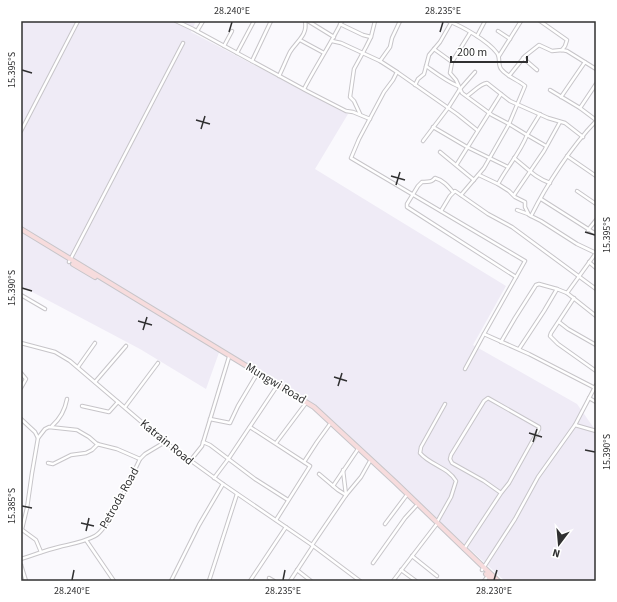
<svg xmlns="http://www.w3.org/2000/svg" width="617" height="602" viewBox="0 0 617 602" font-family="'Source Sans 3',sans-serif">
  <rect width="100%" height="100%" fill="#faf9fd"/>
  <!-- built -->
  <polygon fill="#efebf6" points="21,21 196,21 191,32 348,114 315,169 506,286 473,345 577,404 596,431 596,581 505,581 453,534 330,418 221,347 206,389 140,349 21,286"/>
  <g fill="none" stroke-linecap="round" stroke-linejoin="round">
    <!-- minor casing -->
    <g stroke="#c7c5c9" stroke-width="4.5">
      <g id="minor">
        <polyline points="176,21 193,29 307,91 346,111 353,112 370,119"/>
        <polyline points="308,21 334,37"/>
        <path d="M448,21c14,5 40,20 49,32 4,5 0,13 5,17 6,7 16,10 23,16l-16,38 -25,44 -23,27"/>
        <polyline points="540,21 567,40 565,46 562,50"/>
        <polyline points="340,24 363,35 371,37"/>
        <polyline points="197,31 203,21"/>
        <polyline points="498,31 510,39"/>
        <path d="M470,33l-18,29 -2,11 6,7 6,13 30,22 17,9 18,11c-7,18 -20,32 -29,49"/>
        <polyline points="477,36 485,21"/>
        <polyline points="300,40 324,53"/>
        <polyline points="332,41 341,43 380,61 397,72 393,80 384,92 359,139 351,158 525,261 484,334 529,354 595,388"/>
        <polyline points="224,46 232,31"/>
        <polyline points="434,49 452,62"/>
        <polyline points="237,53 254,21"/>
        <polyline points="499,56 521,21"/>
        <polyline points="523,58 537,70"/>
        <polyline points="252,61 271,21"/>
        <polyline points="380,61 390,47 392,38 400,21"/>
        <path d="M426,66c10,7 20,15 32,20"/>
        <polyline points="397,72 457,114 477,130"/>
        <path d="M279,76c4,-8 7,-16 11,-24 7,-11 18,-17 15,-31"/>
        <polyline points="509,76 525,56 539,45 552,51 562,50 567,51 596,69"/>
        <polyline points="415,85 418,79 424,74 429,55 440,42 452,21"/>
        <path d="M304,89c12,-23 26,-44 38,-68"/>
        <polyline points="550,90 580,108 596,120"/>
        <path d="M467,96c6,-4 13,-12 20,-13l23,18 38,17 17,5 18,14"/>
        <polyline points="561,97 585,62"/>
        <polyline points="580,108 596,84"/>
        <polyline points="360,114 354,101 350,97 354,69 366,47 371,37 375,21"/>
        <polyline points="540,114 527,135 546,146"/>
        <polyline points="433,127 467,147 508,167"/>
        <polyline points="21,131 78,21"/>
        <polyline points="423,141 448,108 460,89 475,72"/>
        <polyline points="440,152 474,180"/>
        <polyline points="567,156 596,176"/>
        <path d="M514,158c13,10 21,20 36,25"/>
        <polyline points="457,164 501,94"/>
        <polyline points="479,175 498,184 509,191 515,197 525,202 525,207 529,215 541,221 577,244 596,253"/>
        <polyline points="577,191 596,204"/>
        <path d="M453,192c-5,-6 -10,-12 -18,-14 -4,5 -6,3 -13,4l-4,4 -11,18v3l109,70"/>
        <polyline points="514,195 544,151 560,122"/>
        <polyline points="541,199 596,234"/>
        <polyline points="517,210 528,214"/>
        <polyline points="441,211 450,196 455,191 488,214 512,227 596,289"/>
        <path d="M531,216c16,-32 40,-69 65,-95"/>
        <polyline points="588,230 596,220"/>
        <polyline points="69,262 183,43"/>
        <polyline points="589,262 596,268"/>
        <polyline points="567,293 596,253"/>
        <polyline points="21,295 45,309"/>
        <polyline points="574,298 551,333 550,336 558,344 596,371"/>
        <polyline points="559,322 568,329 596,345"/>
        <polyline points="501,342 515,318 536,285 539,284 557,289"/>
        <polyline points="21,343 55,352 70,361 165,442 223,484 312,545 360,581"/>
        <polyline points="519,349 544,311 557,289 567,293 596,316"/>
        <polyline points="78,367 95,343"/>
        <polyline points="465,369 484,334"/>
        <polyline points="21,373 26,379 21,388"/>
        <polyline points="95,382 126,346"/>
        <polyline points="589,398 596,402"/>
        <polyline points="82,406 109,412 118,402"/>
        <polyline points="125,407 158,363"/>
        <polyline points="21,419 35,432 38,438 32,473 27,508 22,529"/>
        <polyline points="210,419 230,423 238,406 257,374"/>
        <polyline points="575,425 596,431"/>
        <path d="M52,426c9,-8 13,-16 15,-27"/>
        <polyline points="250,427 310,466 276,520"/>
        <polyline points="38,438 45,429 49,427 77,430 89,437 97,444 117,449 140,459"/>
        <polyline points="203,442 210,445 255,479 288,500"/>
        <polyline points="276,443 306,403"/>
        <polyline points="190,461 202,446 229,357"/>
        <polyline points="304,462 317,442 330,424"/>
        <polyline points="48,463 53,464 71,455 86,453 92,450 98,444"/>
        <polyline points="343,470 346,495"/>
        <polyline points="319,474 338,490 346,495"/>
        <polyline points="214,478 229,458 277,386"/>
        <polyline points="333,486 358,449"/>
        <path d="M437,522l14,-25 5,-16c-8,-14 -26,-16 -36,-28l1,-6 24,-43"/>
        <polyline points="385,524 406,496"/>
        <polyline points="21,529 36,540 41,552"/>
        <polyline points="86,540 114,581"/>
        <polyline points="312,545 346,495 361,477 370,461"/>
        <polyline points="464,549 501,493 509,483 539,429 539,427 488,398 484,401 451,455 450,459 452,463 484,481 501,493"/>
        <polyline points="412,556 437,576"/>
        <path d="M21,559c13,-4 25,-9 38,-12 12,-3 25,-5 36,-11 14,-7 37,-61 45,-77l5,-5 20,-12"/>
        <polyline points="373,563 405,518 416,506"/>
        <polyline points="21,565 26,581"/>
        <polyline points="297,570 311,581"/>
        <polyline points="401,570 416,581"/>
        <polyline points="482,570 515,519 538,477 575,425 596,385"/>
        <polyline points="269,578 274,581"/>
        <polyline points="171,581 199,525 223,484"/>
        <polyline points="209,581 237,494"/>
        <polyline points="250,581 286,527"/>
        <polyline points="290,581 313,546"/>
        <polyline points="393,581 436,525"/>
        <polyline points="484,581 488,576"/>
      </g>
    </g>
    <!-- secondary casing -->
    <g stroke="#c7c5c9" stroke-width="6">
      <g id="secondary">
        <polyline points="21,229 314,407 395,482 498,581"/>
        <polyline points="73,264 95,277"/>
        <polyline points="486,574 493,581"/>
      </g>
    </g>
    <!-- minor -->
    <use href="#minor" stroke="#fff" stroke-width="2.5"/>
    <!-- secondary -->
    <use href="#secondary" stroke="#f7dcdd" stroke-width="4"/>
  </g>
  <!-- ticks -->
  <path fill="none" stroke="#303031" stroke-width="1.5" d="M229,32l3,-10M440,32l3,-10M22,70l10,3M196,120l14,4M201,129l4,-13M391,176l14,4M396,185l4,-13M585,232l10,3M22,288l10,3M138,321l14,4M143,330l4,-13M334,377l13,4M338,386l4,-13M529,433l13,4M533,442l4,-13M585,450l10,2M22,506l10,2M81,523l13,3M86,531l3,-13M72,580l2,-10M283,580l2,-10M494,580l3,-10"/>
  <g text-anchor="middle" stroke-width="3.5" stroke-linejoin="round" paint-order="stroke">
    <!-- street labels -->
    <g font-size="12" fill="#303031" stroke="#fff">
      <text transform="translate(276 383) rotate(31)" y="4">Mungwi Road</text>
      <text transform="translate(167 442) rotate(39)" y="4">Katrain Road</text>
      <text transform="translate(119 498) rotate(-61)" y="4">Petroda Road</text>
    </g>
  </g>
  <!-- border -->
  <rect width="617" height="602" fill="none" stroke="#ffffff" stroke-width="44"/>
  <!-- north arrow -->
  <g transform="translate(559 544) rotate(196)" stroke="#ffffff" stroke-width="3" paint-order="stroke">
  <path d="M0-3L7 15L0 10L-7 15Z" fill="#303031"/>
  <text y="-6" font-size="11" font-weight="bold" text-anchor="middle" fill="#303031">N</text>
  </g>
  <!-- scale -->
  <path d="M451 56v6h76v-6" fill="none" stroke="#303031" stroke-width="2"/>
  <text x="457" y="56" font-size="12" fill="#303031" stroke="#ffffff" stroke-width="3" paint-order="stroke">200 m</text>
  <rect x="22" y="22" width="573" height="558" fill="none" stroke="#303031" stroke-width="1.5"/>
  <g font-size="10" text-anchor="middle" fill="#303031">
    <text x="232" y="14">28.240°E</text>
    <text x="443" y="14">28.235°E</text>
    <text transform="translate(11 70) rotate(-90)" y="4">15.395°S</text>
    <text transform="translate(606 235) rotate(-90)" y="4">15.395°S</text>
    <text transform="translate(11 288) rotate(-90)" y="4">15.390°S</text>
    <text transform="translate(606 452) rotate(-90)" y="4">15.390°S</text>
    <text transform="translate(11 506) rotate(-90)" y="4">15.385°S</text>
    <text x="72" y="594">28.240°E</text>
    <text x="283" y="594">28.235°E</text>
    <text x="494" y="594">28.230°E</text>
  </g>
</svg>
